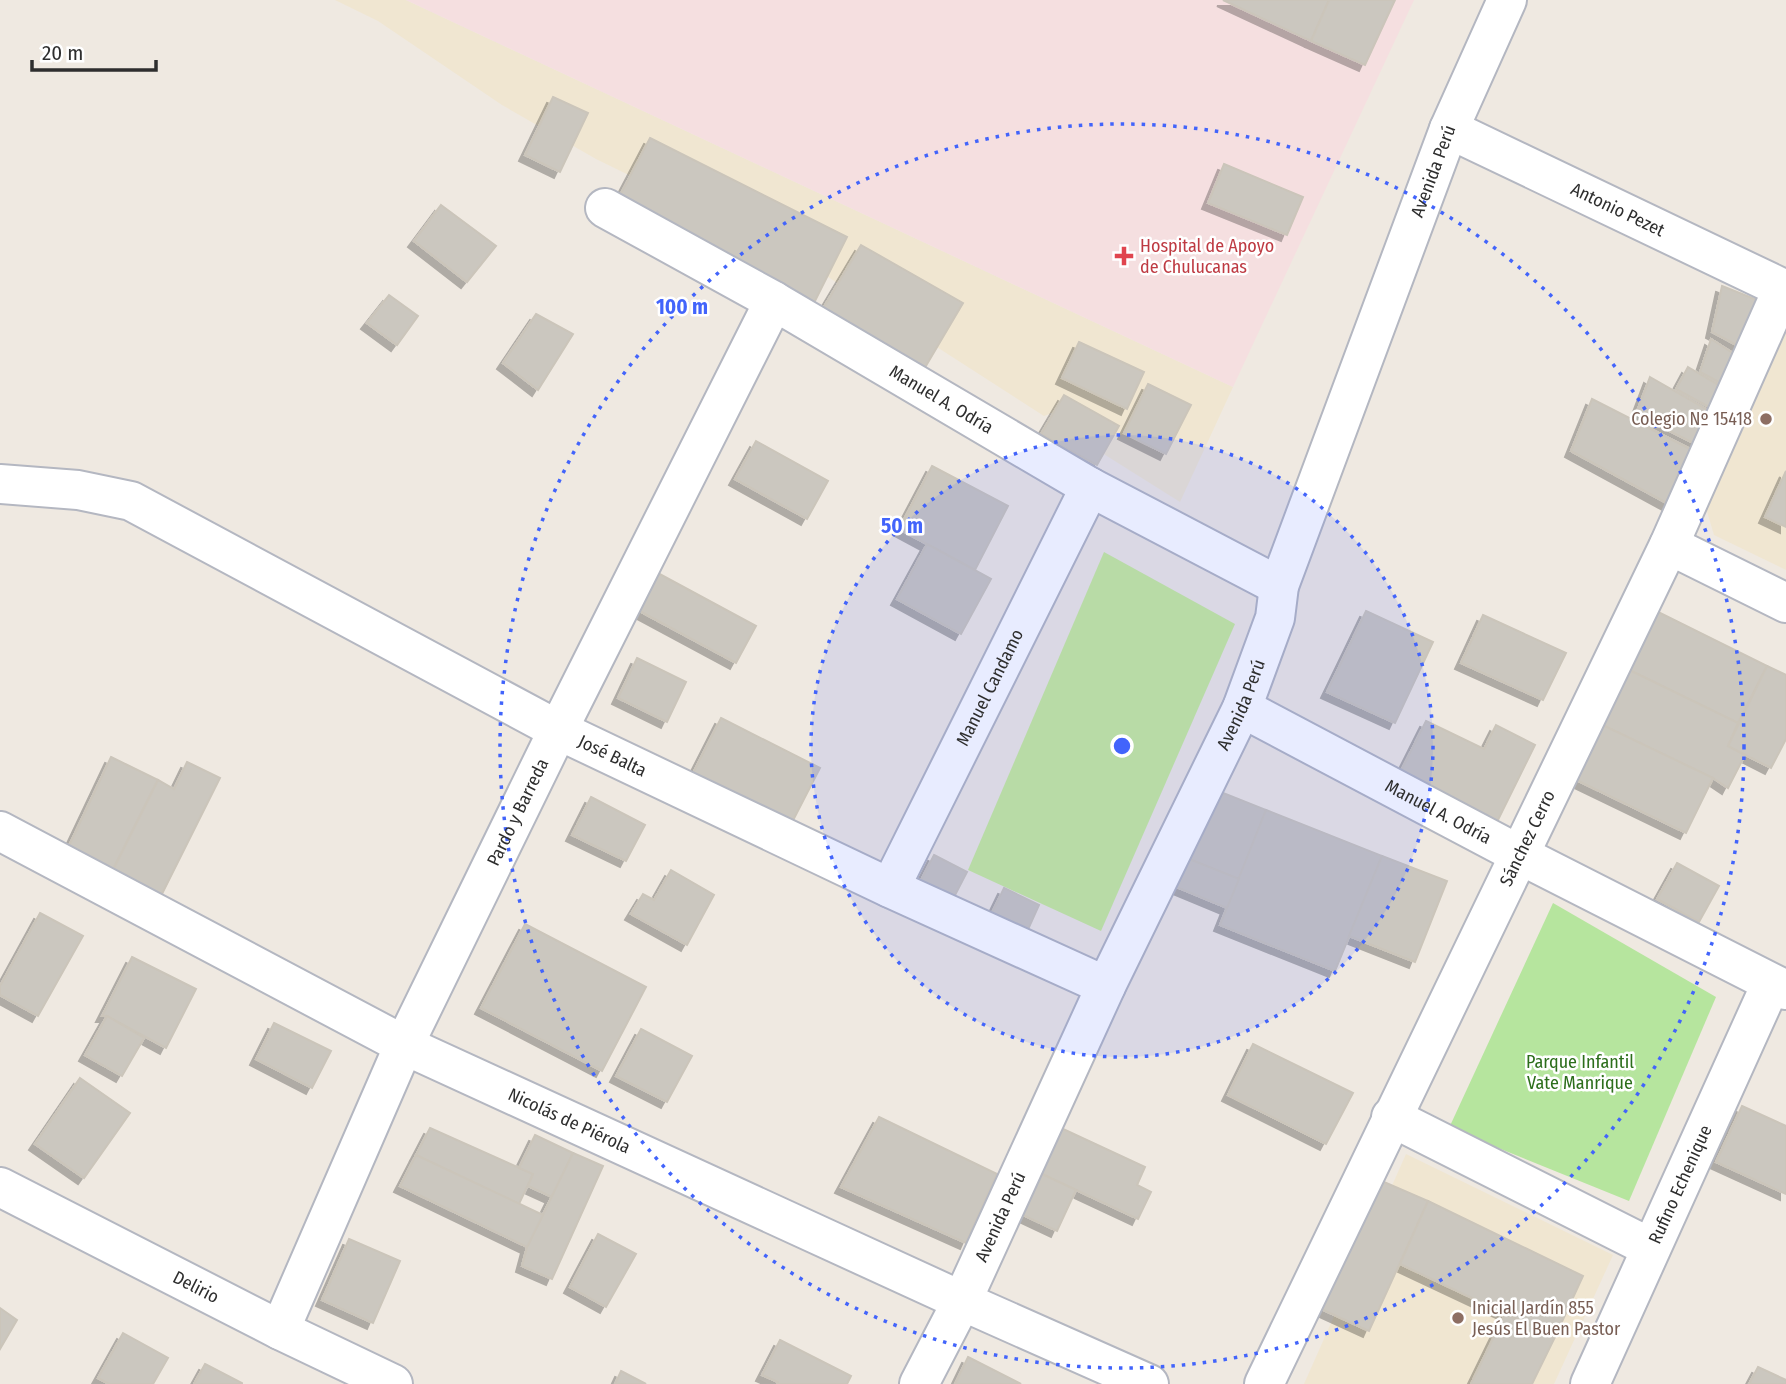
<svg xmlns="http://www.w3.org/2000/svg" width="1786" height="1384" viewBox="0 0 1786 1384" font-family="'Fira Sans Condensed',sans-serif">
  <defs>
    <filter id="shadow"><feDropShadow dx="-6" dy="6" stdDeviation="0" flood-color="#0004"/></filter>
  </defs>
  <rect width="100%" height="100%" fill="#efe9e1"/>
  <!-- education -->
  <g fill="#f0e6d1">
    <polygon points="335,0 406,0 1233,387 1180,502 1075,436 1066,408 1044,416 797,257 596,159 502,105 378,21"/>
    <polygon points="1786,331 1786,570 1714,535 1706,508"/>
    <polygon points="1406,1154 1613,1255 1554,1384 1304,1384"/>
  </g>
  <!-- medical -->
  <polygon fill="#f5dfe0" points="406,0 1414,0 1233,387"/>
  <!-- green -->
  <polygon fill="#b6e59e" points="1553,903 1716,997 1629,1201 1449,1128"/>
  <!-- pitch -->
  <polygon fill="#c9ec9a" points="1104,552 1235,624 1101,931 968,870"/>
  <!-- building -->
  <g fill="#cbc7bf" stroke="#cbc5ba" stroke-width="2" filter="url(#shadow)">
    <polygon points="1223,0 1329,0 1311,41"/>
    <polygon points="1329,0 1395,0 1365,65 1311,41"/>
    <polygon points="553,97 588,113 560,172 525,155"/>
    <polygon points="650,138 847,237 814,303 616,203"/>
    <polygon points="1224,164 1303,197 1287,235 1208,203"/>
    <polygon points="441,205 496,246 467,282 414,241"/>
    <polygon points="861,245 963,303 923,371 821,312"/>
    <polygon points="1722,286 1765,303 1744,349 1712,332"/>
    <polygon points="389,295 418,316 397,345 367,323"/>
    <polygon points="536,314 573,334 538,390 503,363"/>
    <polygon points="1711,339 1745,361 1734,390 1700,372"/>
    <polygon points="1079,342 1144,372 1127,409 1062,378"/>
    <polygon points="1688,367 1730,392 1720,413 1676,389"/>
    <polygon points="1650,377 1718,416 1703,448 1636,414"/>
    <polygon points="1148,384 1191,405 1166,454 1124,433"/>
    <polygon points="1064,395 1119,426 1097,465 1041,434"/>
    <polygon points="1592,399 1698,453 1674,507 1571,451"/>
    <polygon points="756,441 828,481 807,519 735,479"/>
    <polygon points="932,466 1008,506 975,570 899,529"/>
    <polygon points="1786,471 1786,527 1765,517"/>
    <polygon points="927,544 991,579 961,634 897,599"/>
    <polygon points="654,571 756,626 736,663 634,608"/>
    <polygon points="1646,606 1767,666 1738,723 1617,664"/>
    <polygon points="1366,611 1433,642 1395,723 1327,692"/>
    <polygon points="1483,615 1566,653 1543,700 1461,663"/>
    <polygon points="637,658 686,682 667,722 618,698"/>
    <polygon points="1617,664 1738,723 1728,746 1745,755 1728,788 1713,778 1592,720"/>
    <polygon points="1767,666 1786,675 1786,739 1771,768 1728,746"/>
    <polygon points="721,718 820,768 784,838 685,789"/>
    <polygon points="1592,720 1713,778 1686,833 1566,775"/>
    <polygon points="1426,721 1484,749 1496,725 1535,745 1497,822 1400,773"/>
    <polygon points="111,757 158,780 112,872 67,850"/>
    <polygon points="187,762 220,778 161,896 112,872 158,780 174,789"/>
    <polygon points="1203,785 1266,810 1239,879 1174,853"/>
    <polygon points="591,797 645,825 626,861 572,835"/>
    <polygon points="1266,810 1382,856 1335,971 1220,925"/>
    <polygon points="1174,853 1239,879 1227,908 1162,881"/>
    <polygon points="934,855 967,872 952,901 919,884"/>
    <polygon points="1382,856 1447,881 1415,962 1349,936"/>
    <polygon points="1677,863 1719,886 1699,922 1657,899"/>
    <polygon points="671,870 714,895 687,945 631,914 643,894 654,900"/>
    <polygon points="1004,888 1039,905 1026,934 990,917"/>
    <polygon points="40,913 83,936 38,1016 0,995 0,986"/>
    <polygon points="525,924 646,987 602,1071 481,1008"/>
    <polygon points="132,957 196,989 166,1048 107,1016 102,1016"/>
    <polygon points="107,1016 144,1038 122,1076 85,1055"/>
    <polygon points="274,1023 331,1051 312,1088 256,1059"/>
    <polygon points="641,1029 692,1056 667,1102 616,1076"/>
    <polygon points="1253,1044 1353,1093 1326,1144 1228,1095"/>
    <polygon points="80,1078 130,1113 84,1178 35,1144"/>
    <polygon points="1742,1106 1786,1126 1786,1194 1716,1162"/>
    <polygon points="879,1117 997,1174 966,1243 841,1187"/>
    <polygon points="1048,1122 1145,1167 1137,1185 1151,1192 1138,1219 1027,1167"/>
    <polygon points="430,1128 533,1174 519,1204 416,1155"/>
    <polygon points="535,1135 573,1153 552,1197 528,1186 533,1174 519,1168"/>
    <polygon points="573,1153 603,1166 552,1279 522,1266 527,1247"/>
    <polygon points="416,1155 543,1215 527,1247 400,1186"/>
    <polygon points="1027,1167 1076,1190 1057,1231 1008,1208"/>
    <polygon points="1377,1179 1428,1201 1369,1331 1319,1308"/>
    <polygon points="1428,1201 1583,1276 1555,1337 1400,1264"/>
    <polygon points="598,1234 636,1254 606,1307 570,1287"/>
    <polygon points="349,1239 400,1261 373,1323 322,1300"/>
    <polygon points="0,1308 17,1320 0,1349"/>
    <polygon points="1505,1314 1555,1337 1532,1384 1471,1384"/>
    <polygon points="123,1333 168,1358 153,1384 109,1384 98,1378"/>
    <polygon points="780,1340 851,1376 847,1384 777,1384 778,1382 762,1375"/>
    <polygon points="968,1357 1021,1384 955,1384"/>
    <polygon points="205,1364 242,1383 242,1384 194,1384"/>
    <polygon points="1758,1367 1786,1380 1786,1384 1749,1384"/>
    <polygon points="621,1371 646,1384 615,1384"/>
  </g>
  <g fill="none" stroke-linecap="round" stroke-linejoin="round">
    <!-- minor casing -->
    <g stroke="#b4b7c1" stroke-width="42">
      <g id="minor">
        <path id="s1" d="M1449,129l337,161"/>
        <path id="s2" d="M605,208l169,93 316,186 189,99"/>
        <path id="s3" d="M0,484l78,6 53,11 427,229 332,158 216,98"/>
        <polyline points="1669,545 1786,603"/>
        <path id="s4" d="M1242,708l278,147 266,135"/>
        <path id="s5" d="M0,831l404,214 558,256 187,83"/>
        <path id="s6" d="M890,888l200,-401"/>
        <polyline points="1391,1117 1651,1248"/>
        <path id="s7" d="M0,1187l280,143 113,54"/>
        <path id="s8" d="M280,1330l124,-285 154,-315 216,-429"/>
        <path id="s9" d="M919,1384l43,-83 144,-315 136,-278 33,-90 4,-32 170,-457 58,-129"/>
        <path id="s10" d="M1264,1384l405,-839 114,-257"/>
        <path id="s11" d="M1590,1384l181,-400"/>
      </g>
    </g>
    <!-- minor -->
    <use href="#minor" stroke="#fff" stroke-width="38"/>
  </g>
  <!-- distance rings -->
  <circle cx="1122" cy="746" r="311" fill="#4264fb" fill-opacity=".12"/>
  <g fill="none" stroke="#4264fb" stroke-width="3.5" stroke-dasharray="3.5 7">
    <circle cx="1122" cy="746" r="311"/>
    <circle cx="1122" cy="746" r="622"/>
  </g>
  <!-- markers -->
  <path fill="#e0444e" stroke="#fff" stroke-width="2.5" d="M1120.5 245.5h7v7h7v7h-7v7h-7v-7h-7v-7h7z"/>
  <g fill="#8d6e63" stroke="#fff" stroke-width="2.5">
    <circle cx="1766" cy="419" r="7"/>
    <circle cx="1458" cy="1318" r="7"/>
  </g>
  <g text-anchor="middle" stroke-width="5" stroke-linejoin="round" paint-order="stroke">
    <!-- street labels -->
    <g font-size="18" fill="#2e2e2e" stroke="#fff">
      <text dy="6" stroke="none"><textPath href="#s9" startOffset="1320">Avenida Perú</textPath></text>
      <text dy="6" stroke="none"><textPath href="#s1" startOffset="187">Antonio Pezet</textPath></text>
      <text dy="6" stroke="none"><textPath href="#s2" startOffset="387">Manuel A. Odría</textPath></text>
      <text dy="6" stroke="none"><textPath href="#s6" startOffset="224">Manuel Candamo</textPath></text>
      <text dy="6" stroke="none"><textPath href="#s9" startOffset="752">Avenida Perú</textPath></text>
      <text dy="6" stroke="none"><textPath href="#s3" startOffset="677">José Balta</textPath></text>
      <text dy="6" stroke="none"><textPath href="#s8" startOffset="570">Pardo y Barreda</textPath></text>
      <text dy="6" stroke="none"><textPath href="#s4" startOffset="222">Manuel A. Odría</textPath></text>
      <text dy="6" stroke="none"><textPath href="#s10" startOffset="606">Sánchez Cerro</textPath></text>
      <text dy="6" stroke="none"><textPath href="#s5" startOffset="639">Nicolás de Piérola</textPath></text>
      <text dy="6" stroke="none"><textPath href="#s11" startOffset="219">Rufino Echenique</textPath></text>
      <text dy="6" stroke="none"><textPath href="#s9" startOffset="186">Avenida Perú</textPath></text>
      <text dy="6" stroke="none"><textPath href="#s7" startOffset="220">Delirio</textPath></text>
    </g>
    <!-- health labels -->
    <g font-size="18" fill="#be3a42" stroke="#fff" text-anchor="start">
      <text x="1140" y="252">Hospital de Apoyo<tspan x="1140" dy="21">de Chulucanas</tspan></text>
    </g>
    <!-- education labels -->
    <g font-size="18" fill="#785e54" stroke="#fff" text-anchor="end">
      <text x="1752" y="425">Colegio Nº 15418</text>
      <text x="1472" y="1314" text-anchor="start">Inicial Jardín 855<tspan x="1472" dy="21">Jesús El Buen Pastor</tspan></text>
    </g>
    <!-- park labels -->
    <g font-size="18" fill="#2c6e1b" stroke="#fff">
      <text x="1580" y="1068">Parque Infantil<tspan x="1580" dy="21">Vate Manrique</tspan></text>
    </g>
  </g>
  <circle cx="1122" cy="746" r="10" fill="#4264fb" stroke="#fff" stroke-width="3.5"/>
  <g font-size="21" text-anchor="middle" font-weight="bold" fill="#4264fb" stroke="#fff" stroke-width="5" stroke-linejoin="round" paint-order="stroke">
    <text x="682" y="314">100 m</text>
    <text x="902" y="533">50 m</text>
  </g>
  <!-- scale -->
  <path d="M32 60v10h124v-10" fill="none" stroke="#2e2e2e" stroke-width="3.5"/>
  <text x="42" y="60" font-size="21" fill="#2e2e2e" stroke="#ffffff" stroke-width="5" paint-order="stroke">20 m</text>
</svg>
